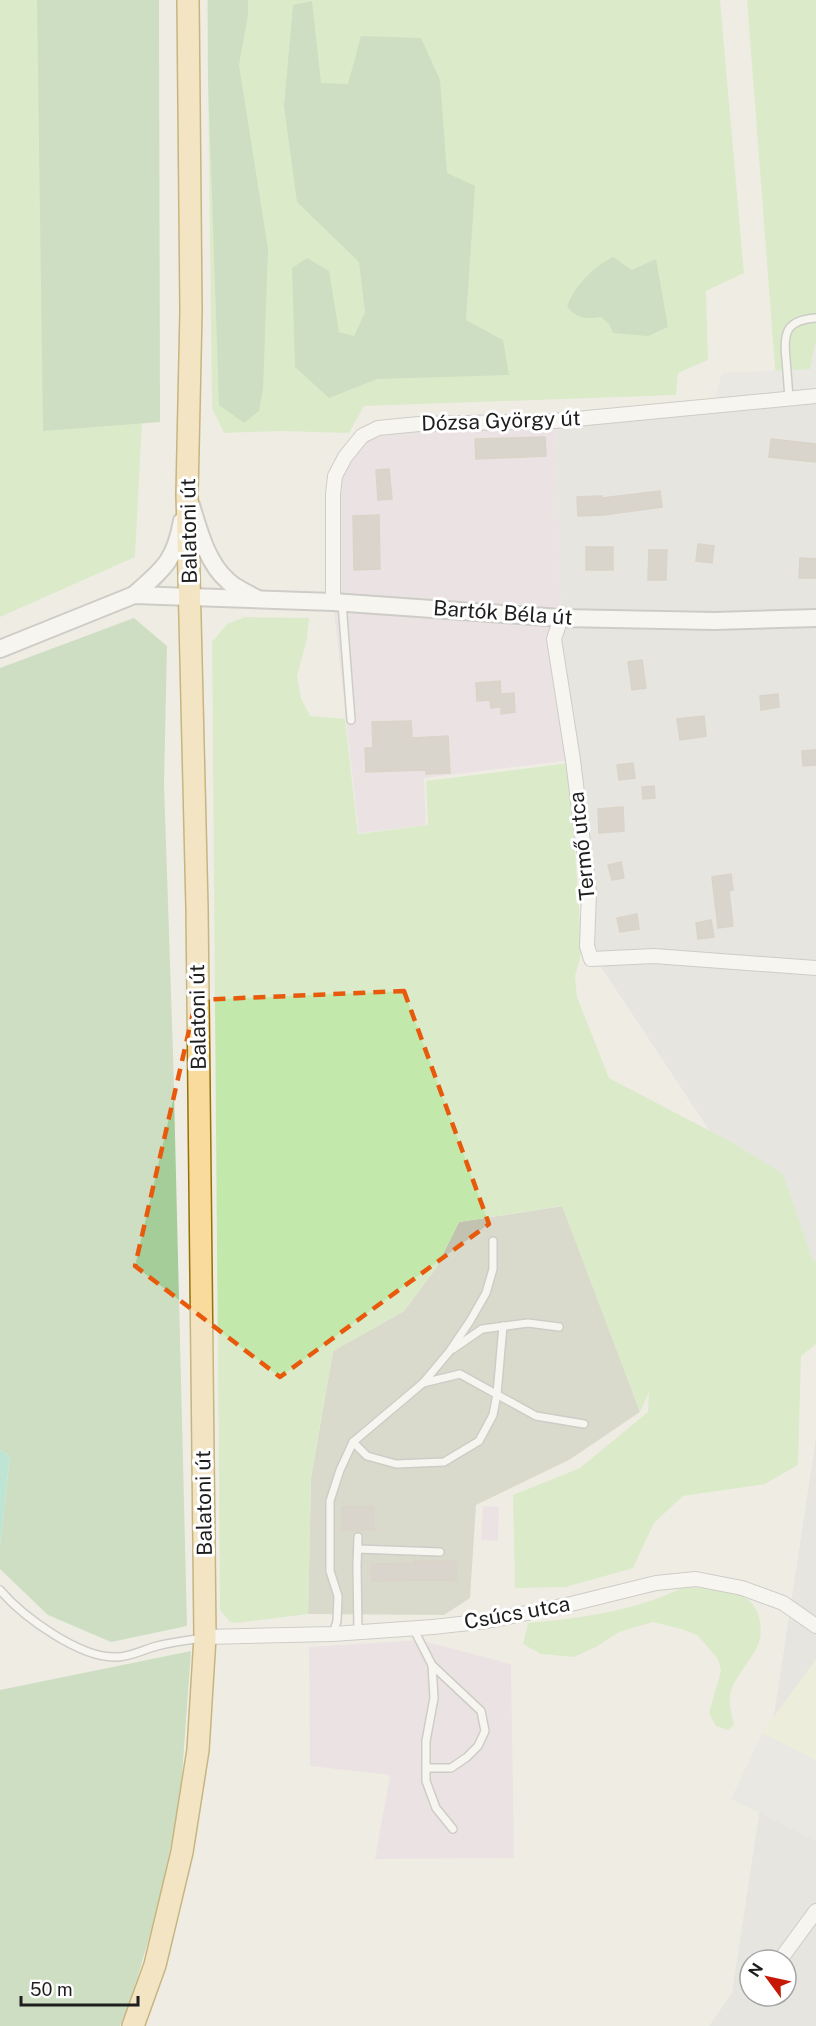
<svg xmlns="http://www.w3.org/2000/svg" width="816" height="2026" viewBox="0 0 816 2026" font-family="'Public Sans',sans-serif">
  <rect width="100%" height="100%" fill="#efece4"/>
  <!-- residential -->
  <g fill="#dcdbdb" fill-rule="evenodd">
    <polygon points="816,378 816,1291 587,946 554,639 561,618 555,421 788,398"/>
    <path d="M816,1438v588h-107l23,-33zM750,1960h36v36h-36z"/>
  </g>
  <!-- industrial -->
  <g fill="#e7d6e2">
    <polygon points="555,421 561,618 554,639 573,760 424,778 426,825 359,833 333,602 333,494 345,457 378,428"/>
    <polygon points="483,1506 499,1507 498,1541 481,1540"/>
    <polygon points="419,1640 511,1664 514,1858 375,1859 390,1775 310,1766 309,1647"/>
  </g>
  <!-- construction -->
  <polygon fill="#c1c3b0" points="563,1206 640,1412 569,1460 476,1505 470,1598 444,1615 308,1614 311,1478 333,1351 404,1311 436,1268 459,1222"/>
  <!-- farmland -->
  <polygon fill="#e8edcf" points="816,1659 816,1761 762,1733"/>
  <!-- grass -->
  <g fill="#c3e8ab">
    <polygon points="0,0 152,0 152,228 135,557 0,617"/>
    <polygon points="207,0 720,0 744,273 706,291 708,360 678,373 676,395 364,406 349,433 280,431 224,433 212,408"/>
    <polygon points="747,0 816,0 816,378 776,381"/>
    <polygon points="245,617 309,618 307,639 297,676 301,698 310,716 345,719 358,834 428,825 426,781 569,763 582,951 575,976 577,997 609,1078 733,1143 783,1174 813,1261 816,1263 816,1344 801,1356 798,1465 765,1484 683,1496 654,1523 633,1568 566,1587 515,1588 513,1495 580,1468 648,1412 649,1392 640,1412 562,1206 459,1222 436,1268 404,1311 333,1351 311,1478 308,1614 236,1623 230,1622 220,1610 212,642 227,624"/>
    <path d="M684,1587c25,2 68,-1 75,30 2,9 3,19 -1,28 -6,14 -27,36 -28,52 -1,9 2,19 4,28l-6,5 -12,-4 -7,-13 12,-42 -3,-12 -21,-24 -16,-6 -28,-7 -34,10 -23,15 -22,10 -33,-3 -18,-10 5,-21c53,-5 108,-12 156,-36z"/>
  </g>
  <!-- forest -->
  <g fill="#a4cd99">
    <polygon points="37,0 159,0 160,422 43,431"/>
    <polygon points="208,0 248,0 248,15 239,65 268,249 263,389 259,411 244,423 219,405 208,78"/>
    <polygon points="312,1 321,83 348,84 361,36 421,38 440,80 447,173 475,186 466,320 503,340 509,375 377,379 329,398 295,367 292,268 307,258 329,271 339,332 354,336 365,312 359,262 297,202 284,106 293,5"/>
    <path d="M613,257l19,13 24,-11 12,68 -20,9 -35,-3 -4,-9 -8,-7c-16,2 -23,2 -34,-10 7,-21 26,-40 46,-50z"/>
    <polygon points="134,618 167,646 164,784 173,1053 187,1626 111,1642 48,1615 0,1569 0,1546 10,1456 0,1450 0,668"/>
    <polygon points="191,1651 180,1803 158,1907 132,1996 120,2026 0,2026 0,1690"/>
  </g>
  <!-- pitch -->
  <polygon fill="#83dcc2" points="0,1450 10,1456 0,1546"/>
  <!-- parking -->
  <g fill="#e2e2e2">
    <polygon points="816,340 816,392 715,397 722,373 810,369"/>
    <polygon points="762,1733 816,1761 816,1841 731,1799"/>
  </g>
  <!-- building -->
  <g fill="#bfb8b0" stroke="#c0b4a7" stroke-width="1.5">
    <polygon points="545,437 546,456 476,459 475,439"/>
    <polygon points="771,439 816,444 816,462 769,457"/>
    <polygon points="389,469 392,499 378,500 376,470"/>
    <polygon points="660,491 662,507 603,515 578,516 577,497 602,496 602,498"/>
    <polygon points="379,515 380,569 354,570 353,516"/>
    <polygon points="698,544 714,546 712,563 696,561"/>
    <rect x="586" y="547" width="27" height="23"/>
    <polygon points="649,550 667,550 666,580 648,580"/>
    <polygon points="800,558 816,559 816,578 799,578"/>
    <polygon points="642,660 646,688 632,690 628,662"/>
    <polygon points="500,681 501,694 514,693 515,712 501,714 501,707 491,708 490,700 477,701 476,683"/>
    <polygon points="778,694 779,707 761,710 760,696"/>
    <polygon points="704,716 706,736 680,740 677,719"/>
    <polygon points="411,721 412,738 448,736 450,773 426,774 426,770 366,772 365,748 373,748 372,722"/>
    <polygon points="816,750 816,765 803,766 802,751"/>
    <polygon points="633,763 635,778 619,780 617,765"/>
    <polygon points="654,786 655,798 643,799 642,787"/>
    <polygon points="623,807 624,831 599,833 598,809"/>
    <polygon points="621,862 624,878 612,880 608,865"/>
    <polygon points="731,874 733,890 729,891 733,926 718,928 712,877"/>
    <polygon points="637,914 639,929 620,932 617,918"/>
    <polygon points="711,920 714,937 698,939 696,923"/>
    <rect x="342" y="1507" width="32" height="23"/>
    <polygon points="415,1561 456,1561 456,1580 372,1581 372,1564 415,1563"/>
  </g>
  <g fill="none" stroke-linecap="round" stroke-linejoin="round">
    <!-- service casing -->
    <g stroke="#a5a5a5" stroke-width="10">
      <g id="service">
        <path d="M789,398c-1,-13 -2,-26 -3,-39 -3,-26 0,-39 30,-41"/>
        <polyline points="342,603 351,720"/>
        <polyline points="453,1349 482,1329 528,1323 559,1327"/>
        <polyline points="423,1383 460,1374 536,1416 584,1424"/>
        <polyline points="353,1442 367,1456 396,1464 444,1462 479,1441 493,1415 497,1394 503,1326"/>
        <polyline points="358,1549 440,1552"/>
        <path d="M0,1590c23,27 81,69 117,67 13,0 28,-8 40,-11 15,-4 31,-6 46,-8"/>
        <polyline points="413,1628 432,1665 434,1698 426,1741 426,1781 436,1808 453,1829"/>
        <polyline points="358,1632 357,1566 358,1537"/>
        <polyline points="333,1634 337,1621 338,1596 330,1571 330,1501 340,1470 353,1442 423,1383 449,1352 470,1321 486,1293 493,1269 493,1241"/>
        <polyline points="426,1768 451,1768 467,1757 478,1746 485,1731 481,1711 432,1665"/>
      </g>
    </g>
    <!-- minor casing -->
    <g stroke="#a5a5a5" stroke-width="16">
      <g id="minor">
        <polyline points="333,602 333,494 335,476 345,457 362,436 378,428 419,424 555,421 816,396"/>
        <polyline points="561,618 554,639 573,760 589,892 587,946 591,959 654,956 816,968"/>
        <polyline points="205,1637 333,1634 433,1627 487,1621 571,1604 656,1583 696,1579 742,1588 783,1603 816,1626"/>
        <polyline points="780,1960 816,1911"/>
      </g>
    </g>
    <!-- tertiary casing -->
    <g stroke="#a5a5a5" stroke-width="20">
      <g id="tertiary">
        <path d="M191,505c8,26 16,58 37,76 7,7 19,12 28,17"/>
        <path d="M134,595c29,-26 41,-34 48,-74"/>
        <polyline points="0,649 134,595 333,602 561,618 714,621 816,618"/>
      </g>
    </g>
    <!-- primary casing -->
    <g stroke="#947204" stroke-width="24">
      <polyline id="primary" points="133,2026 155,1965 182,1852 198,1750 205,1637 197,908 187,494 191,311 188,0"/>
    </g>
    <!-- service -->
    <use href="#service" stroke="#fff" stroke-width="7"/>
    <!-- minor -->
    <use href="#minor" stroke="#fff" stroke-width="14"/>
    <!-- tertiary -->
    <use href="#tertiary" stroke="#fff" stroke-width="16"/>
    <!-- primary -->
    <use href="#primary" stroke="#f9db9e" stroke-width="21"/>
  </g>
  <!-- marked area -->
  <path d="M0 0H816V2026H0ZM404,991l85,233 -209,153 -145,-111 61,-266z" fill="#efece4" fill-opacity=".55" fill-rule="evenodd"/>
  <path fill="none" stroke="#e8590c" stroke-width="4.5" stroke-dasharray="12 8" stroke-linejoin="round" d="M404,991l85,233 -209,153 -145,-111 61,-266z"/>
  <g text-anchor="middle" stroke-width="6" stroke-linejoin="round" paint-order="stroke">
    <!-- street labels -->
    <g font-size="21" fill="#1e1e1e" stroke="#fff">
      <text transform="translate(501 421) rotate(-2)" y="7">Dózsa György út</text>
      <text transform="translate(189 531) rotate(-91)" y="7">Balatoni út</text>
      <text transform="translate(503 613) rotate(4)" y="7">Bartók Béla út</text>
      <text transform="translate(582 846) rotate(-96)" y="7">Termő utca</text>
      <text transform="translate(198 1017) rotate(-91)" y="7">Balatoni út</text>
      <text transform="translate(204 1503) rotate(-91)" y="7">Balatoni út</text>
      <text transform="translate(517 1613) rotate(-10)" y="7">Csúcs utca</text>
    </g>
  </g>
  <!-- north arrow -->
  <g transform="translate(768 1978) rotate(303)"><circle r="28" fill="#ffffff" stroke="#a5a5a5" stroke-width="1.5"/>
  <path d="M0-4.5L10 22L0 15L-10 22Z" fill="#c71705"/>
  <text y="-9" font-size="16" font-weight="bold" text-anchor="middle" fill="#1e1e1e">N</text>
  </g>
  <!-- scale -->
  <path d="M21 1996v9h117v-9" fill="none" stroke="#1e1e1e" stroke-width="3"/>
  <text x="30" y="1996" font-size="18" fill="#1e1e1e" stroke="#ffffff" stroke-width="4.5" paint-order="stroke">50 m</text>
</svg>
